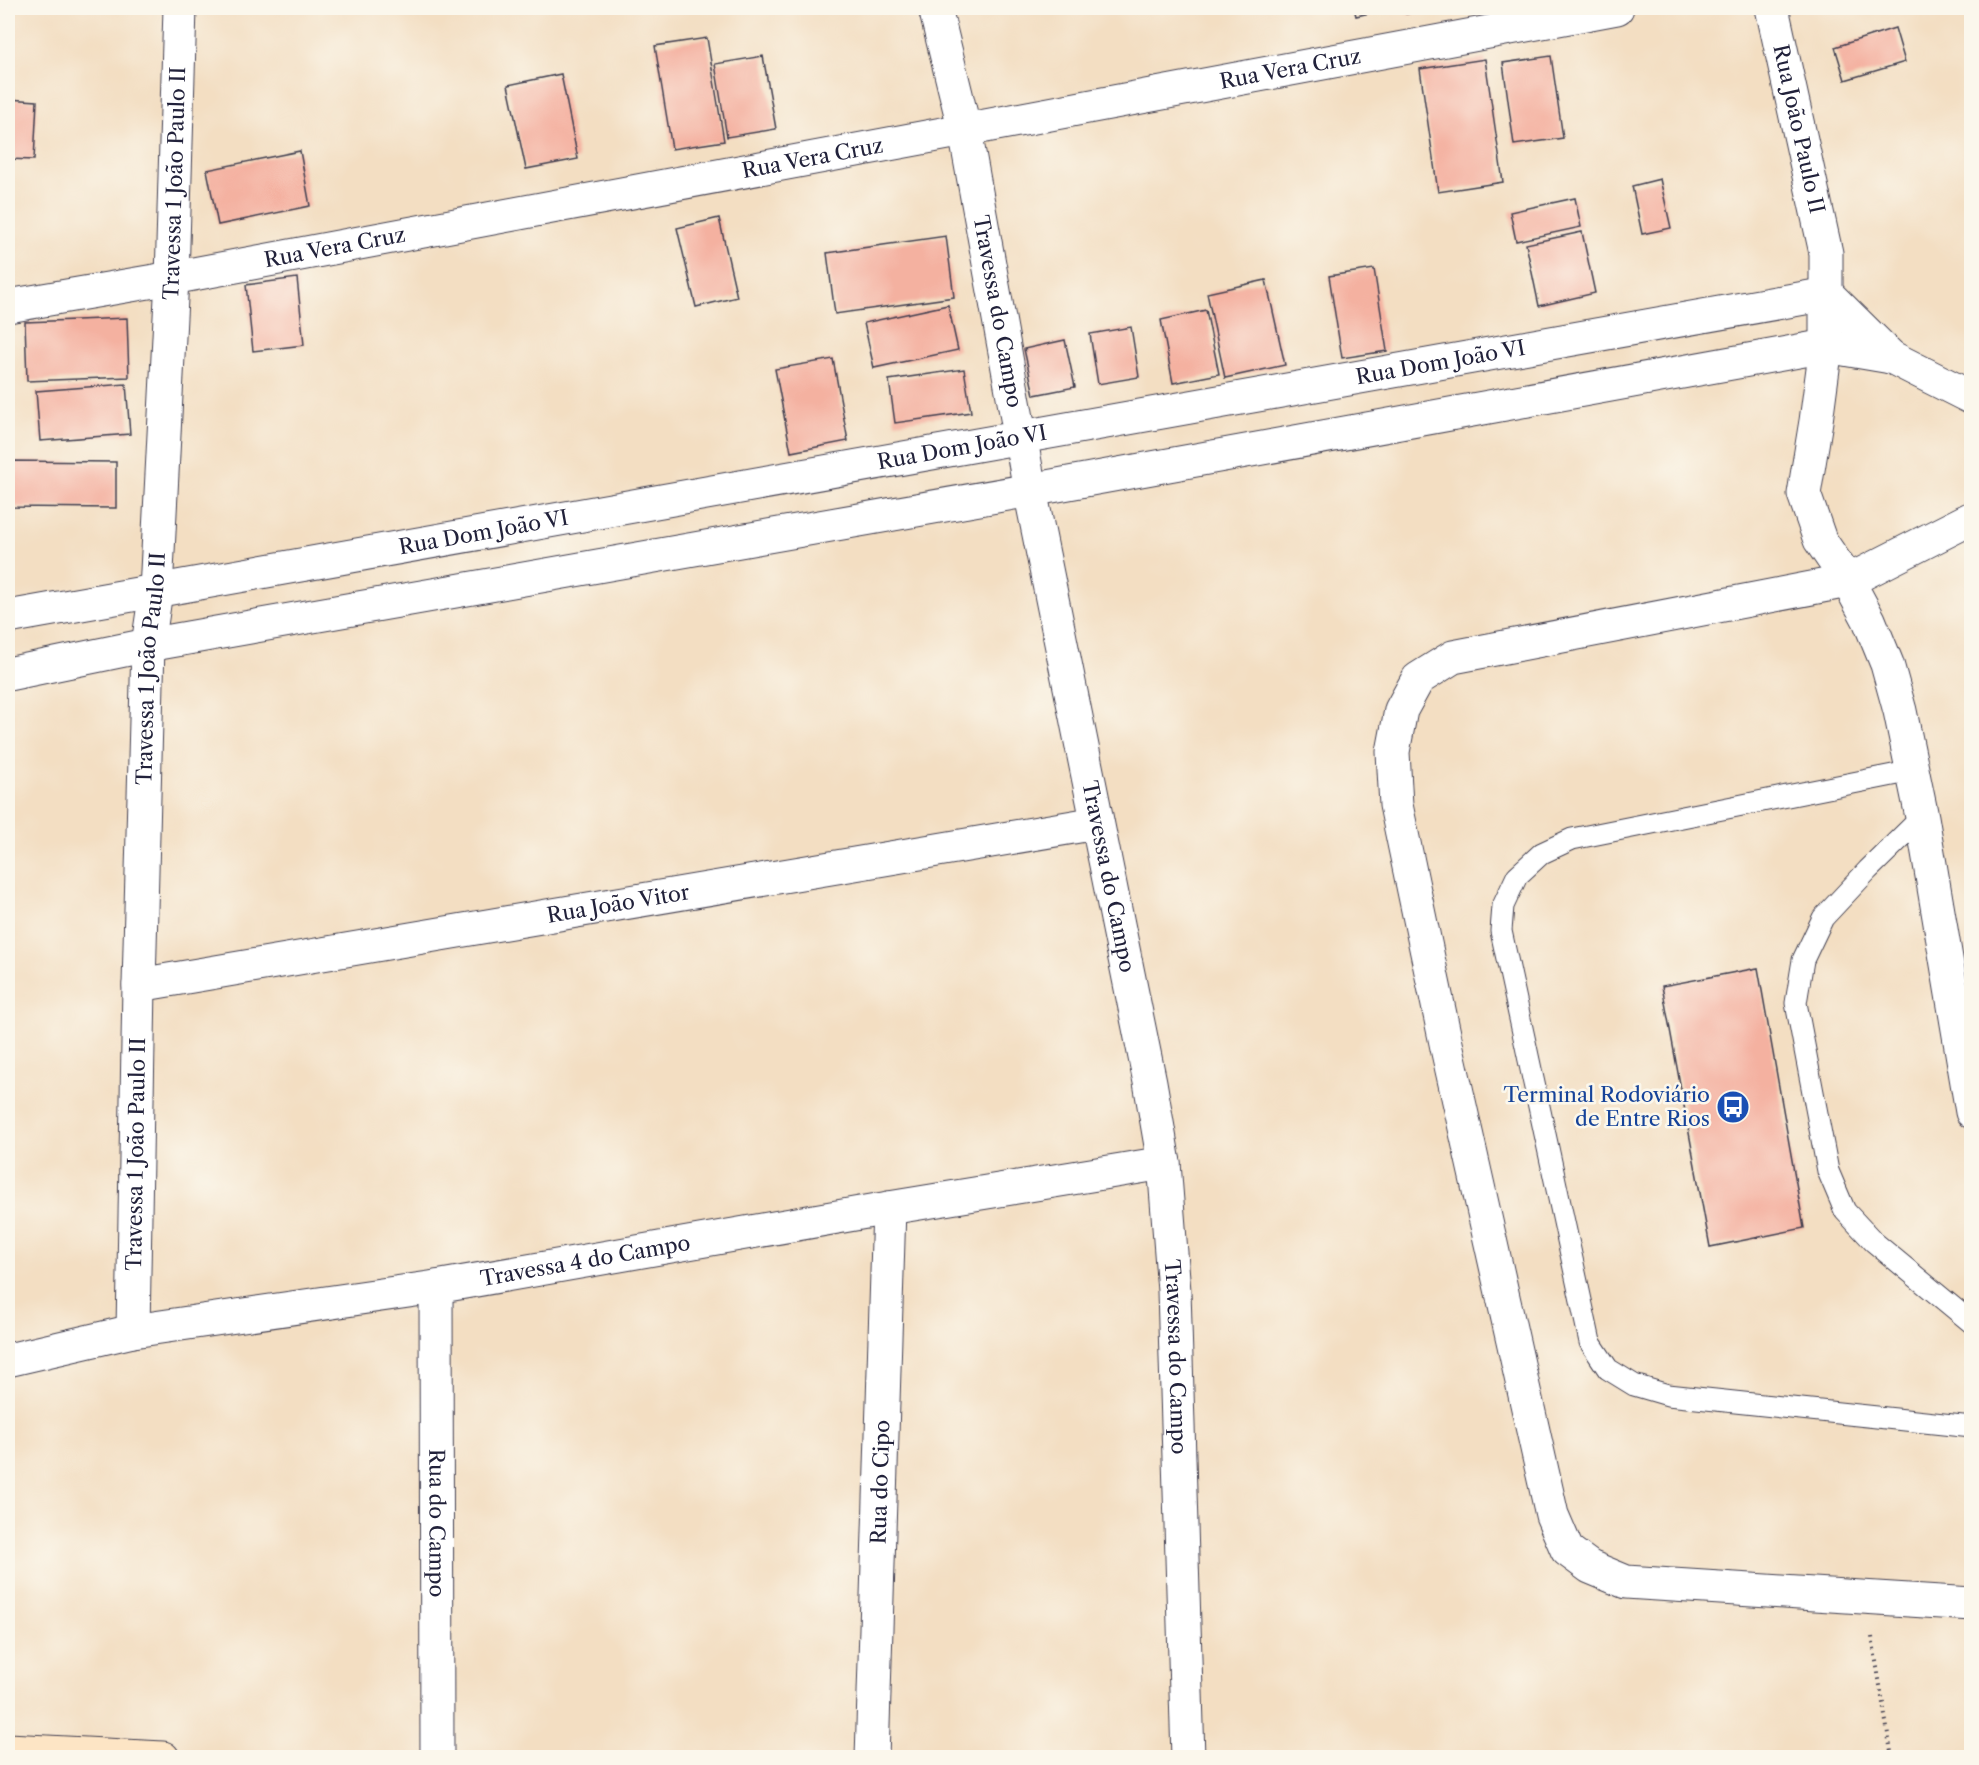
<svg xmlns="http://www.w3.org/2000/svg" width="1979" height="1765" viewBox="0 0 1979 1765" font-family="'Libre Caslon Text',serif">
  <rect width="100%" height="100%" fill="#fbf7ec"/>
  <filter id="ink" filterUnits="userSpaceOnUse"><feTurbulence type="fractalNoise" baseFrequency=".0167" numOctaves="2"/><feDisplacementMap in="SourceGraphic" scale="12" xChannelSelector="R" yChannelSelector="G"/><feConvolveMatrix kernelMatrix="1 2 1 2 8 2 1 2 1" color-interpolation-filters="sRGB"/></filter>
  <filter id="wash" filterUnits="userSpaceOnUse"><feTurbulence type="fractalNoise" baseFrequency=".008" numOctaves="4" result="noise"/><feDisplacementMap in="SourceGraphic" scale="24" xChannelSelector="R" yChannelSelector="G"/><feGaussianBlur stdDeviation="1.35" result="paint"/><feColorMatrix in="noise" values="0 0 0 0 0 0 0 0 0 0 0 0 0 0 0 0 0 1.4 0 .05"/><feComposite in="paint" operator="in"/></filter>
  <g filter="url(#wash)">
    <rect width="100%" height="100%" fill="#f3dec2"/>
    <g id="blocks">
      <!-- building -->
      <g fill="#f4b1a0">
        <polygon points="1354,8 1392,8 1356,16"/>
        <polygon points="1405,8 1437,8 1437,9 1406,14"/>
        <polygon points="1895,28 1905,62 1845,80 1835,47"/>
        <polygon points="707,38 724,141 672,149 655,46"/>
        <polygon points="763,56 776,129 727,137 715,64"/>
        <polygon points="1551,56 1563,138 1514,145 1503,63"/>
        <polygon points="1485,59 1503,182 1438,192 1420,69"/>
        <polygon points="561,74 578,159 526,169 508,85"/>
        <polygon points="8,99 37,101 34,160 8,159"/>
        <polygon points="300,151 310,206 218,225 207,170"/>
        <polygon points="1660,179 1671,228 1642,234 1632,186"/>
        <polygon points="1575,198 1581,227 1516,241 1510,212"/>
        <polygon points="719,218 737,297 696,307 677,228"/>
        <polygon points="1582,232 1595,293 1539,306 1526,244"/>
        <polygon points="946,236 954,297 835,314 827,253"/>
        <polygon points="1374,269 1387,351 1342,358 1329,276"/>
        <polygon points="297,278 304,345 253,351 246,285"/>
        <polygon points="1266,280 1285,365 1225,378 1207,293"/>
        <polygon points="948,305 958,350 874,368 864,323"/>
        <polygon points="1206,310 1219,374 1173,383 1161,320"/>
        <polygon points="127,318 129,377 27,381 25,322"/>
        <polygon points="1131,327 1139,377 1098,384 1090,334"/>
        <polygon points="1065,340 1075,387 1034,395 1024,349"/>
        <polygon points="833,359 848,441 791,452 775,369"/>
        <polygon points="964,369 971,412 895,423 889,380"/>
        <polygon points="126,384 130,434 40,441 36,391"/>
        <polygon points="8,461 116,462 116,508 8,507"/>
        <polygon points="1758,968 1804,1228 1710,1247 1662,986"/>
      </g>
    </g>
  </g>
  <g filter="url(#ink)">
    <use href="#blocks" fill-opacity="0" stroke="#413e4f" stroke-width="1.5"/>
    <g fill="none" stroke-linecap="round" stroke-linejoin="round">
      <!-- lane casing -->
      <g stroke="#413e4f" stroke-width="23">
        <g id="lane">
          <polyline points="1913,771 1572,839 1542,853 1517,876 1503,906 1501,931 1590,1342 1608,1369 1634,1385 1668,1395 1972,1427"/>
          <polyline points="1922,817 1868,870 1823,918 1803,960 1796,1003 1828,1171 1845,1211 1874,1242 1972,1323"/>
        </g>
      </g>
      <!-- street casing -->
      <g stroke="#413e4f" stroke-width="35">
        <g id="street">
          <path id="s1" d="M935,8l30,123 65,359 120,592 14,81 10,128 14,467"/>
          <path id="s2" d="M1772,8l54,245v93l-10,75 -12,73 16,46 28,41 21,39 18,44 13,47 22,106 50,295"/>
          <path id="s3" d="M8,306l164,-28 1445,-270"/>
          <polyline points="1972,518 1848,581 1453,657 1418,679 1401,710 1393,752 1396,805 1447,1048 1552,1515 1567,1550 1590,1567 1626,1582 1972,1604"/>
          <path id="s4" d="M8,617l1819,-323 64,63 81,41"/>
          <polyline points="8,674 148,645 1030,490 1826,346 1891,357"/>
          <path id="s5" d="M139,985l958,-162"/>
          <path id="s6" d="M436,1287l1,471"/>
          <path id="s7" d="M133,1331l6,-346 9,-340 8,-54 16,-313 8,-270"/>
          <path id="s8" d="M8,1360l125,-29 303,-44 453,-79 275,-45"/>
          <path id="s9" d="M872,1758l17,-550"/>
        </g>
      </g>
      <!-- secondary casing -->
      <g stroke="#413e4f" stroke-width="35">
        <polyline id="secondary" points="8,1750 163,1758"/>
      </g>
      <!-- path -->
      <polyline stroke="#413e4f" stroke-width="4" stroke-dasharray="1.5 4.5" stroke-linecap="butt" points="1872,1637 1892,1758"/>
      <!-- lane -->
      <use href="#lane" stroke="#fff" stroke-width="21"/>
      <!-- street -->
      <use href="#street" stroke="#fff" stroke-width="33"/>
      <!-- secondary -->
      <use href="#secondary" stroke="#fde5c5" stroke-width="33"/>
    </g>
  </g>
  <!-- icons -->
  <defs>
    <g id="bus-disc" transform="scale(1.725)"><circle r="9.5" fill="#1a4fb4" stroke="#fbf7ec"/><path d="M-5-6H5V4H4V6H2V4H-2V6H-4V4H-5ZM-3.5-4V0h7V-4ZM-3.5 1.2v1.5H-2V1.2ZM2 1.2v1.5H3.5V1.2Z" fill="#fff"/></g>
  </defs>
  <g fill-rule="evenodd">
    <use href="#bus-disc" x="1733" y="1107"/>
  </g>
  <g text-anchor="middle" stroke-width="5" stroke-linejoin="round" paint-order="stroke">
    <!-- street labels -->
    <g font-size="21" fill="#22223b" stroke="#fbf7ec">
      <text dy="7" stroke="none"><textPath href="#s3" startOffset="1304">Rua Vera Cruz</textPath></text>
      <text dy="7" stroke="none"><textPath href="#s2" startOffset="124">Rua João Paulo II</textPath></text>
      <text dy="7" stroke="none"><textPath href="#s3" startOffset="818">Rua Vera Cruz</textPath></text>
      <text dy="7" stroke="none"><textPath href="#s7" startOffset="1149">Travessa 1 João Paulo II</textPath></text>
      <text dy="7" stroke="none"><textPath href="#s3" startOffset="332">Rua Vera Cruz</textPath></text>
      <text dy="7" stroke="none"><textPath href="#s1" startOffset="310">Travessa do Campo</textPath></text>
      <text dy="7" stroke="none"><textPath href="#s4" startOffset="1455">Rua Dom João VI</textPath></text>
      <text dy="7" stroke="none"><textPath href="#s4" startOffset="969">Rua Dom João VI</textPath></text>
      <text dy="7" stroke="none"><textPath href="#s4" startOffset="483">Rua Dom João VI</textPath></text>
      <text dy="7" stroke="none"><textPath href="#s7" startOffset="663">Travessa 1 João Paulo II</textPath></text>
      <text dy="7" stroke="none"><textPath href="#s1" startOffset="886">Travessa do Campo</textPath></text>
      <text dy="7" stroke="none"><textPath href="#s5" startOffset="486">Rua João Vitor</textPath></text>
      <text dy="7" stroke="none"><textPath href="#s7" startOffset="177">Travessa 1 João Paulo II</textPath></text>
      <text dy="7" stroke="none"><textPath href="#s8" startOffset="586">Travessa 4 do Campo</textPath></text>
      <text dy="7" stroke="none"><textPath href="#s1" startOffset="1372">Travessa do Campo</textPath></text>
      <text dy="7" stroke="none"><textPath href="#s9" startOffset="276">Rua do Cipo</textPath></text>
      <text dy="7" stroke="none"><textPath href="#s6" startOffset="236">Rua do Campo</textPath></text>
    </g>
    <!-- transit labels -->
    <g font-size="21" fill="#164399" stroke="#fbf7ec" text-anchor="end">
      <text x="1710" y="1102">Terminal Rodoviário<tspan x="1710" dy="24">de Entre Rios</tspan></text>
    </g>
  </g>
  <!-- margin -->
  <rect width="1979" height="1765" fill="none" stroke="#fbf7ec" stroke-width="30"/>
</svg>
